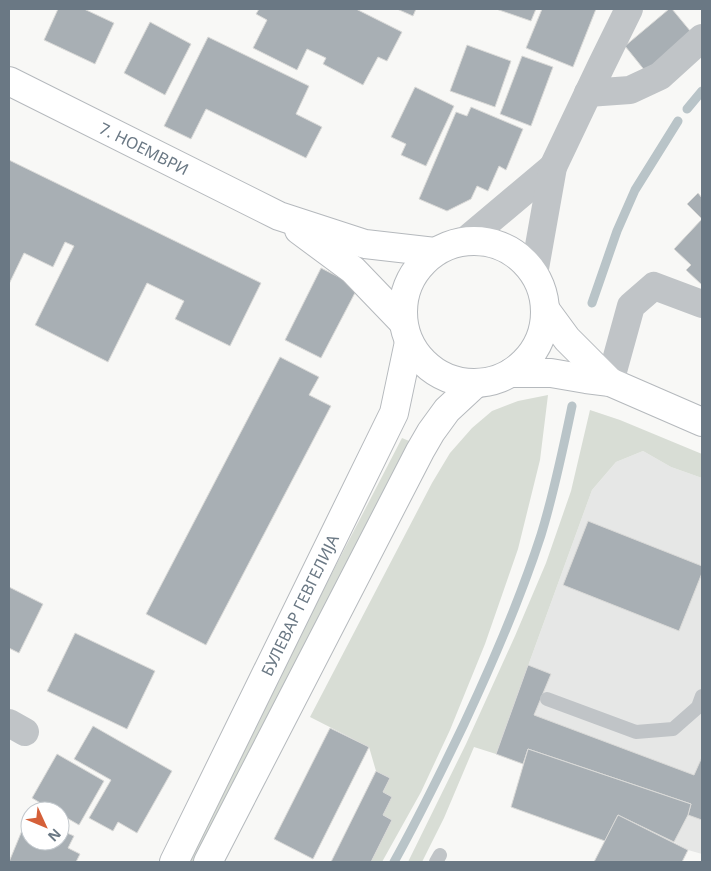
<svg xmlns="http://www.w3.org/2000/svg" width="711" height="871" viewBox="0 0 711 871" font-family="'Noto Sans',sans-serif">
  <rect width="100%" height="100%" fill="#f8f8f6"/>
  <!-- built -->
  <polygon fill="#e6e7e6" points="643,451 671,467 702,478 702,854 688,850 674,842 688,816 691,804 528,749 523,764 496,754 592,490 616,462"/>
  <!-- green -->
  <g fill="#d8ddd5">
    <polygon points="548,395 540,460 518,549 485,644 450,730 421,792 382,862 371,862 392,820 383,815 383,792 390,778 376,771 369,747 310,717 432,483 450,453 472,428 492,411 518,401"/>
    <polygon points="590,410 620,420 702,454 702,478 671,467 643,451 616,462 592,490 496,754 474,747 444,818 422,862 408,862 466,744 515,636 546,563 571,491"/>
    <polygon points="402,438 414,443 197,862 182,862"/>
  </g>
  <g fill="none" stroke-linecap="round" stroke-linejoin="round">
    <!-- stream -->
    <g stroke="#b9c4c8" stroke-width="9">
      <polyline points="687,109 702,91"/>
      <polyline points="592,303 617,231 635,190 678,121"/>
      <path d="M394,862c25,-45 48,-92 70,-138 29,-62 56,-124 77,-189 13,-42 22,-86 31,-129"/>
    </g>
  </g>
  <!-- building -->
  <g fill="#a8afb4" stroke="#dadad8">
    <polygon points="58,9 84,9 114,23 95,64 44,40"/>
    <polygon points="259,9 356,9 402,32 387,61 378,57 363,85 323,64 326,58 307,49 297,70 253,48 267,20 256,14"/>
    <polygon points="397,9 416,9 413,16"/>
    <polygon points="496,9 536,9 531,21"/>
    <polygon points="542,9 596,9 573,67 526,48"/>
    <polygon points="669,9 672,9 696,38 650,77 625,46"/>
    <polygon points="150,22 191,44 165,95 124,73"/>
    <polygon points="208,37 309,86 296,114 322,127 306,158 206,109 191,139 164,126"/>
    <polygon points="467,45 511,61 495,107 450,91"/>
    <polygon points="522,56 553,67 531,126 500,114"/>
    <polygon points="415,87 454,106 426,166 401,155 406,144 391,137"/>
    <polygon points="471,107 523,129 506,170 499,166 488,191 477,186 471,199 447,211 419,199 456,112 467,116"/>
    <polygon points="9,160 261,283 230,346 175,319 184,301 147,283 108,362 35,325 74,246 65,242 53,267 24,253 9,284"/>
    <polygon points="698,193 702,198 702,219 687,204"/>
    <polygon points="702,219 702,285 686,270 691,265 674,249"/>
    <polygon points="321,268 358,287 321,358 285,340"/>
    <polygon points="280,357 319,377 309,395 331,406 206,645 146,614"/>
    <polygon points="588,521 702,566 702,573 679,631 563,585"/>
    <polygon points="9,587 43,604 19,653 9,648"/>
    <polygon points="75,633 155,671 127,729 47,691"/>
    <polygon points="528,665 551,674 534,715 694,775 702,757 702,820 688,815 691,804 528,749 523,764 496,754"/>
    <polygon points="93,726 172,771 137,833 118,822 113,831 89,818 111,780 74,759"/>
    <polygon points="330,728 369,747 313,859 274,839"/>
    <polygon points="528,749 691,804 688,815 674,842 618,815 605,841 511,807"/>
    <polygon points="57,754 104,781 79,825 60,814 60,811 54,811 32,798"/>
    <polygon points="376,771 390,778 383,792 392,797 383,815 392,820 371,862 331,862"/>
    <polygon points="618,815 688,850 682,862 594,862"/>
    <polygon points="28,816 30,817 30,841 60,841 60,830 74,836 68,848 80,854 76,862 9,862"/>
  </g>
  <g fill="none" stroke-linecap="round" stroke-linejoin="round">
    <!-- secondary casing -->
    <g stroke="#b5b9bd" stroke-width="30">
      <g id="secondary">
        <path id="s1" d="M9,81l270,135 86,28 70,8"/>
        <polyline points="299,230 353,270 403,322"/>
        <circle cx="474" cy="312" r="71"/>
        <polyline points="545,309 567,339 610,382"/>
        <polyline points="511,373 551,373 586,379 610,382 702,422"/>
        <path id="s2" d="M174,862l220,-449 15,-71"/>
        <polyline points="208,862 420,451 431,432 447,410 475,384"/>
      </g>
    </g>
    <!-- lane -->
    <g stroke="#c0c4c7" stroke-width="14">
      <polyline points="547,699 636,732 673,729 698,707 702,696"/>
      <polyline points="436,862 440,855"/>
    </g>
    <!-- street -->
    <g stroke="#c0c4c7" stroke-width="28">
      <polyline points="588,93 630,90 660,76 702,38"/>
      <polyline points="465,241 553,167"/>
      <polyline points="534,274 553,167 601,66 629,9"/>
      <polyline points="610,382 631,306 654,286 702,304"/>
      <polyline points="9,723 25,732"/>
    </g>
    <!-- secondary -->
    <use href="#secondary" stroke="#fff" stroke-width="28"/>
  </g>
  <g text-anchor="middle" stroke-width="5" stroke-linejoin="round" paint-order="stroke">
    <!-- street labels -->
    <g font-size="16" fill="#6a7884" stroke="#fff">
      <text dy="6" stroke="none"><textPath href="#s1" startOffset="151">7. НОЕМВРИ</textPath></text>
      <text dy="6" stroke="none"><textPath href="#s2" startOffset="286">БУЛЕВАР ГЕВГЕЛИЈА</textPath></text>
    </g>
  </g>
  <!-- border -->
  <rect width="711" height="871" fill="none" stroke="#6a7884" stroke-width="20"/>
  <!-- north arrow -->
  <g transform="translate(45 826) rotate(134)"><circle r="24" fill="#ffffff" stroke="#c3c9ce"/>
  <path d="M0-4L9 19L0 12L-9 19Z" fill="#d56039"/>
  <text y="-8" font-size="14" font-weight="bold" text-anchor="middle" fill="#6a7884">N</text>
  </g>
</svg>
